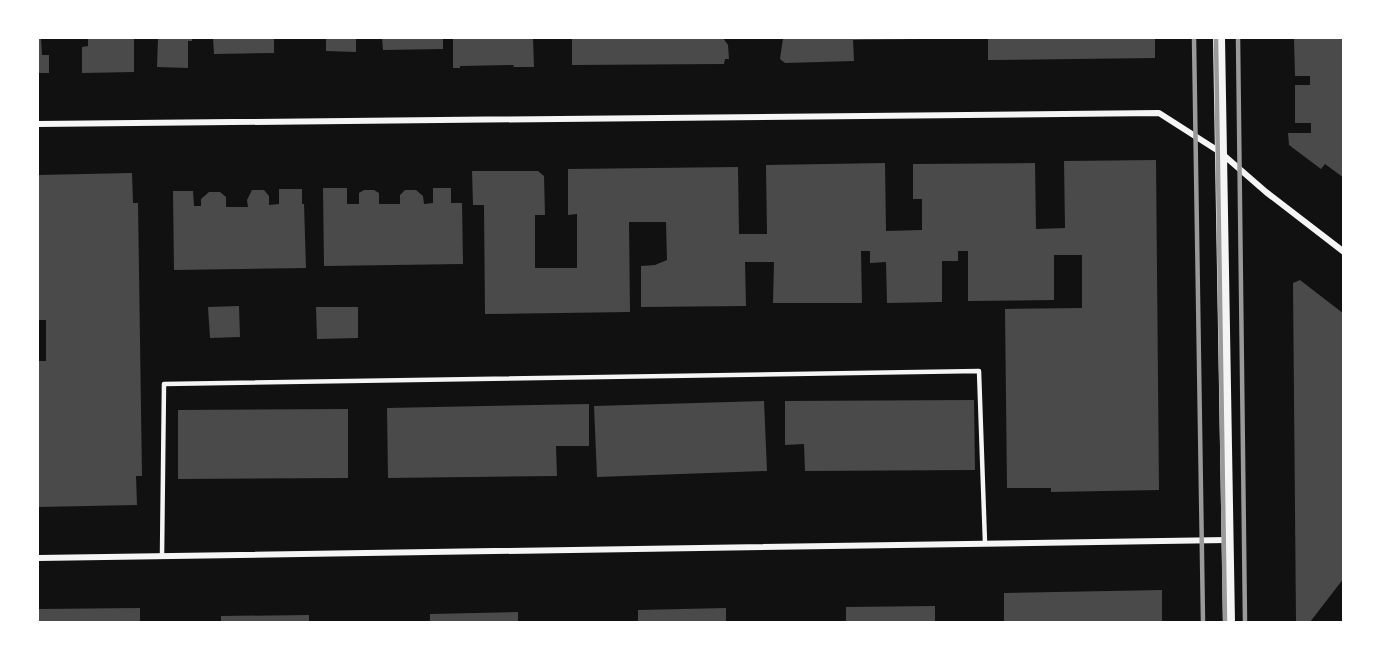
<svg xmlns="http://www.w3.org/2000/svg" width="1381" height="660" viewBox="0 0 1381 660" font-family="Signika,sans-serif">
  <rect width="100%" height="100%" fill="#111"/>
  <!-- building -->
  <g fill="#4a4a4a">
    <polygon points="38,38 41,38 42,55 49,55 49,73 38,73"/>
    <polygon points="88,38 134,38 134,72 82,73 82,47 88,46"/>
    <polygon points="158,38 192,38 192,41 188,41 188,68 157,67"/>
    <polygon points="213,38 274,38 274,53 214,54"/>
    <polygon points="326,38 356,38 356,52 326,51"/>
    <polygon points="382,38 443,38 443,49 383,50"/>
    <polygon points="453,38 533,38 534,67 513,67 514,65 460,66 460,68 453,68"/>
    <polygon points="572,38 723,38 728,45 729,59 725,59 724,64 572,65"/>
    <polygon points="783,38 921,38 921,39 853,40 854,61 785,63 780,59"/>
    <polygon points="988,38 1155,38 1155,58 988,60"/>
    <polygon points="1344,38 1344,178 1325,164 1321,169 1289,145 1288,133 1311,133 1311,123 1295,123 1295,85 1310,85 1310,76 1295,76 1294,39"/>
    <polygon points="1156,160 1159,490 1051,492 1051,488 1007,488 1005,309 1082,308 1082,255 1054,255 1054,300 968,301 968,251 958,251 958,261 942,261 942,302 887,303 886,262 870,263 870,251 861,251 862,303 773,303 774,262 745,262 746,306 641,307 641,266 655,265 667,260 666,222 629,222 630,312 485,314 484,205 473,205 472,171 538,171 544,176 545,215 535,215 535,268 577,268 577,214 568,215 568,169 738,167 739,234 767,234 766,165 885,163 886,231 922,230 922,199 913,199 913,164 1035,163 1036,229 1065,228 1064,161"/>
    <polygon points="132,173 133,203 138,203 142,476 136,476 137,505 38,507 38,361 46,361 46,320 38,320 38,175"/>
    <polygon points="323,188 347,188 347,204 359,204 359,193 364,190 374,190 379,193 379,204 400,204 400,195 405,190 416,190 423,196 424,204 433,203 433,188 451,188 451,203 462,203 463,264 324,266"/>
    <polygon points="279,189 302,189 302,204 304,204 306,268 174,270 173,191 193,191 194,206 201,206 201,199 209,192 220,192 226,197 226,207 248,207 247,200 252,190 264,190 269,196 269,205 279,204"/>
    <polygon points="1300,280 1344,314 1344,578 1310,622 1296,622 1293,283"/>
    <polygon points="239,306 240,337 210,338 208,307"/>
    <polygon points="316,307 358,307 358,338 317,339"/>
    <polygon points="974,400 975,470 805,471 804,444 785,445 785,401"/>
    <polygon points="764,401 767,471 597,477 594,406"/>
    <polygon points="589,404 589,446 556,446 557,476 388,478 387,408"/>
    <polygon points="348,409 348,478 178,479 178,410"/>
    <polygon points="1162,590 1162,622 1004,622 1004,593"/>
    <polygon points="935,606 935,622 846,622 846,607"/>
    <polygon points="140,608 140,622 38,622 38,609"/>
    <polygon points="726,608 726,622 638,622 638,610"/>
    <polygon points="518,612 518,622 430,622 430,614"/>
    <polygon points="309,615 309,622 221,622 221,616"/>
  </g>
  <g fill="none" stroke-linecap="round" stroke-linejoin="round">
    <!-- service -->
    <polyline stroke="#f5f5f5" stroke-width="4.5" points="162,556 164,384 979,371 985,543"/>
    <!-- minor -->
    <g stroke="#f5f5f5" stroke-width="6">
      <polyline points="38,124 1159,113 1220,152 1266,192 1344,252"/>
      <polyline points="38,558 1227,540"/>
    </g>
    <!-- secondary -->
    <polyline stroke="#f5f5f5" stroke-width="12" points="1219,38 1229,622"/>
    <!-- rail -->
    <g stroke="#9a9a9a" stroke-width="4.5">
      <polyline points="1194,38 1203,622"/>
      <polyline points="1216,38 1225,622"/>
      <polyline points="1238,38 1245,622"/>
    </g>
  </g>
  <!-- border -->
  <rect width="1381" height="660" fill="none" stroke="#ffffff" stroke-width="78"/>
</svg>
